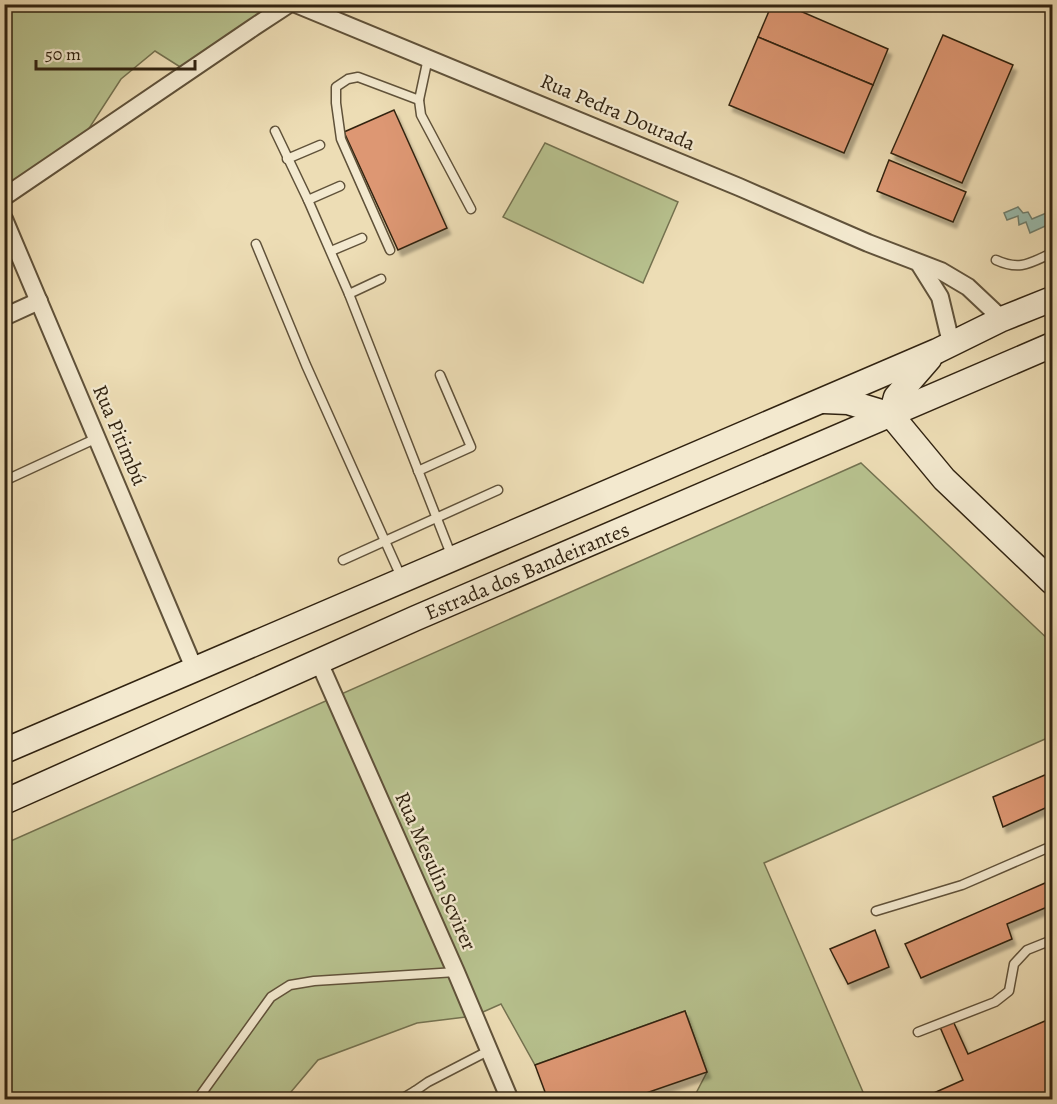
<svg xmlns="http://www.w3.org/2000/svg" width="1057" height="1104" viewBox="0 0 1057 1104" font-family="Alegreya,serif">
  <defs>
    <filter id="shadow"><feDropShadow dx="3.5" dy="6" stdDeviation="1.5" flood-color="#0004"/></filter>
  </defs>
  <rect width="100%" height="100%" fill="#edddb5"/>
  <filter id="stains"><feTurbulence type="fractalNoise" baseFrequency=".00333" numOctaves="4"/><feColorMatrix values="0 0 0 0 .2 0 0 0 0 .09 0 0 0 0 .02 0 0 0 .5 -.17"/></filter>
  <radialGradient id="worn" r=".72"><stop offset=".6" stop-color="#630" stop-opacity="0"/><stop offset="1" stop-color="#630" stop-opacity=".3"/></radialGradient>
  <!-- green -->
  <g fill="#b7c18e" stroke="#747250" stroke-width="1.5">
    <polygon points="5,5 275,5 185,70 155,51 121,79 77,147 5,196"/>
    <polygon points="545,143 678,202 643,283 503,217"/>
    <polygon points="861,463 1052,643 1052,736 764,863 866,1099 693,1099 707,1072 685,1011 535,1065 501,1004 474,1016 417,1023 318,1060 285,1099 5,1099 4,844"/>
  </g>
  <!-- water -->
  <polygon fill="#99bcae" stroke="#6f7f6f" stroke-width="1.5" points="1018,207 1023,213 1028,212 1032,219 1051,211 1052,223 1030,233 1026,222 1019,225 1018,216 1007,220 1004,213"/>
  <!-- building -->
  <g fill="#dd9773" stroke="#312311" stroke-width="1.5" filter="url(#shadow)">
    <polygon points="772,4 784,4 888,49 873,85 758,37"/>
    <polygon points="943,35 1013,65 962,183 891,153"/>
    <polygon points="758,37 873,85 844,153 729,105"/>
    <polygon points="394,110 447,228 398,250 344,132"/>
    <polygon points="889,160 966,192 953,222 877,191"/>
    <polygon points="1052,772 1052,805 1003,827 993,797"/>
    <polygon points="1052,880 1052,905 1007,924 1012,939 921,978 905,944"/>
    <polygon points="875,930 889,967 848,984 830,949"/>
    <polygon points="685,1011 707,1072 626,1100 548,1100 535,1065"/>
    <polygon points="1052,1018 1052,1100 918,1100 963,1080 940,1027 953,1021 968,1054"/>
  </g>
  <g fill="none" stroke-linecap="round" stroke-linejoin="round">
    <!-- lane casing -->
    <g stroke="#60523a" stroke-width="11">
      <g id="lane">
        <polyline points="428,58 419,100 421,115 471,209"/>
        <polyline points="275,131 308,200 349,294 452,557"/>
        <polyline points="287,159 320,145"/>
        <polyline points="308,200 340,186"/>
        <polyline points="256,244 306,365 402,579"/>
        <polyline points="390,250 341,139 336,103 336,87 348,79 358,77 419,100"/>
        <polyline points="331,251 362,238"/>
        <path d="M996,260c24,11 34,3 56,-7"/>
        <polyline points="349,294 381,279"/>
        <polyline points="418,471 471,447 440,375"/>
        <polyline points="4,481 97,438"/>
        <polyline points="343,560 498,490"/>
        <polyline points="876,911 962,885 1052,846"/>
        <polyline points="918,1032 995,1002 1009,991 1014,964 1027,950 1052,940"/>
        <polyline points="197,1100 271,997 290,985 314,981 456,972"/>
        <polyline points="400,1100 415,1091"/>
        <polyline points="419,1100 415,1091 428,1082 488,1051"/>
      </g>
    </g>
    <!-- street casing -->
    <g stroke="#60523a" stroke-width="20">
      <g id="street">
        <polyline points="296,4 739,187 868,243 941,271 968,287 1002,319"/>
        <polyline points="4,197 254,27 289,4"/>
        <polyline points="4,219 194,668"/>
        <polyline points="920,265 940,297 951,343"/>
        <polyline points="4,317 39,301"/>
        <polyline points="319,662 456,972 510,1100"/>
      </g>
    </g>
    <!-- secondary casing -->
    <g stroke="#312311" stroke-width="27">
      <g id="secondary">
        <polyline points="824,401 848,402 891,415"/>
        <polyline points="891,415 944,479 1052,582"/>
        <polyline points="891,415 896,397 929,359"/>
        <polyline points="4,751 937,351 1002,319 1052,299"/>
        <polyline points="4,802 416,618 1052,345"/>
      </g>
    </g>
    <!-- lane -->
    <use href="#lane" stroke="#f3e9cf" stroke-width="8"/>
    <!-- street -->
    <use href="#street" stroke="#f3e9cf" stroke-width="16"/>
    <!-- secondary -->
    <use href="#secondary" stroke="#f3e9cf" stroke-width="24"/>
  </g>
  <g text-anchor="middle" stroke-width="4.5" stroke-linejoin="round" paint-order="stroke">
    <!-- street labels -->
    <g font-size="21" fill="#312311" stroke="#f3e9cf">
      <text transform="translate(618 112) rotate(23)" y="7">Rua Pedra Dourada</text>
      <text transform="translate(120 435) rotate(67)" y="7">Rua Pitimbú</text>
      <text transform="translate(527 571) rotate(-23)" y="7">Estrada dos Bandeirantes</text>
      <text transform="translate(436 871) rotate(66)" y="7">Rua Mesulin Scvirer</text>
    </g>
  </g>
  <!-- margin -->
  <rect width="1057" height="1104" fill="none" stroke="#edddb5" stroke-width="24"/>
  <rect x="6" y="6" width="1045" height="1092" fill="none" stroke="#312311" stroke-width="3"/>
  <rect x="12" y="12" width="1033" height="1080" fill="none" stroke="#312311" stroke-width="1.5"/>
  <!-- scale -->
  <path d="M36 60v9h159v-9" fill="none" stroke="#312311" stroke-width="3"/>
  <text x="45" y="60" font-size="18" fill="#312311" stroke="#f3e9cf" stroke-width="4.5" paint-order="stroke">50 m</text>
  <rect width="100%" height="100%" filter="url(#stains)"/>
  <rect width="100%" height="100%" fill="url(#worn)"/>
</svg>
